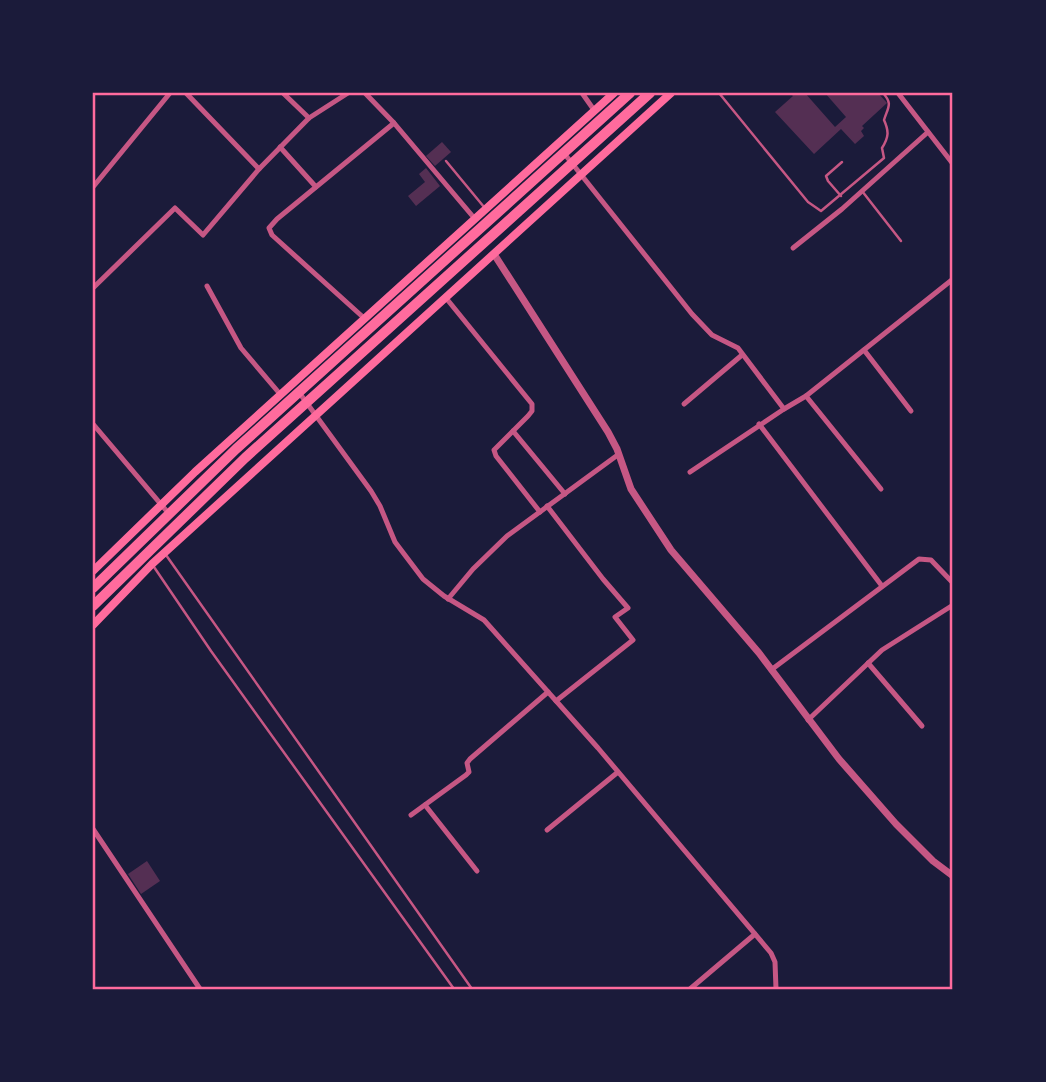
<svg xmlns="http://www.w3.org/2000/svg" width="1046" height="1082" viewBox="0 0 1046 1082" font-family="'Varela Round',sans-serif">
  <rect width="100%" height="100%" fill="#1b1b3a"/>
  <!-- building -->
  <g fill="#542f53">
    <polygon points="790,93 805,93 835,127 846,117 825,93 878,93 887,103 862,126 864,128 861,131 864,136 855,144 841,129 814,154 775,112 793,96"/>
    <polygon points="442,142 451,152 435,166 426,156"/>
    <polygon points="426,168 440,186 416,206 408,196 425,182 419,174"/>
    <polygon points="147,861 160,881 141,894 128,874"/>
  </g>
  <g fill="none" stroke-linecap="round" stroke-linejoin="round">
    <!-- service -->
    <g stroke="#c65784" stroke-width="2.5">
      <path d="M719,93l89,109 13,9 63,-53 -2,-10c7,-11 7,-17 2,-28 4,-13 9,-16 -1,-27"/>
      <polyline points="446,161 484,207"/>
      <polyline points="862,191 901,241"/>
      <polyline points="841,196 828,181 826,176 842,162"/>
      <polyline points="166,555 472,989"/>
      <polyline points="154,567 211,651 454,989"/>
    </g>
    <!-- minor -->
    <g stroke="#c65784" stroke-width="5">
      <polyline points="186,93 259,169"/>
      <polyline points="283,93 309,118"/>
      <polyline points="365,93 394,123"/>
      <polyline points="582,93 594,110"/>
      <polyline points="898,93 953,164"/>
      <polyline points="280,147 316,187"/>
      <polyline points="563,152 692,314 712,335 738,348 784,409 806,396 953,279"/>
      <polyline points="93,187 170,93"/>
      <polyline points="793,248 842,209 928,132"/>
      <polyline points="207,286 241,348 280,394"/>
      <polyline points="93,288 175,208 203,235 259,169 309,118 348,93"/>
      <polyline points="446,298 532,404 532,411 528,416 494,450 496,456 540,512"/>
      <polyline points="364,318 272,235 269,228 277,219 394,123 475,219"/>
      <polyline points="864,350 911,411"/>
      <polyline points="298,391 371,491 380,506 395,542 423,579 444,596 484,620 598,748 771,953 775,962 776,989"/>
      <polyline points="806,396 881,489"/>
      <polyline points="684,404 742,355"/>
      <polyline points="93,424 170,515"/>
      <polyline points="759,424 882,586"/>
      <polyline points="513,431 565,494"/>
      <polyline points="690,472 784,409"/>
      <polyline points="547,506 603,579 628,608 615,617 633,640 556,701"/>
      <polyline points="448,599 473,569 507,536 619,454"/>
      <polyline points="868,663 922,726"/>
      <polyline points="771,670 919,559 931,560 953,583"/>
      <polyline points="808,720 882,650 953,605"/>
      <polyline points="425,805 477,871"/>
      <polyline points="411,815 466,775 469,772 467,763 470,759 548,692"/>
      <polyline points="93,829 200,989"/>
      <polyline points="547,830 618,772"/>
      <polyline points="690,989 755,934"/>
    </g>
    <!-- tertiary -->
    <polyline stroke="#c65784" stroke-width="7" points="494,254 608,432 617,449 631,489 671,550 759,653 839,759 896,824 933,861 953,876"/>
    <!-- secondary -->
    <g stroke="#ff6b9d" stroke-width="8">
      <polyline points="93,571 195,472 614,93"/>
      <polyline points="93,625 152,564 671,93"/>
    </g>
    <!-- trunk -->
    <g stroke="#ff6b9d" stroke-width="10">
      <polyline points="93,588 236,449 630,93"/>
      <polyline points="93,606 245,458 650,93"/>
    </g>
  </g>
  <!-- border -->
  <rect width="1046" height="1082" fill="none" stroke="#1b1b3a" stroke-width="189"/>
  <rect x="94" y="94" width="857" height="894" fill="none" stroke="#ff6b9d" stroke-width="2.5"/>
</svg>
